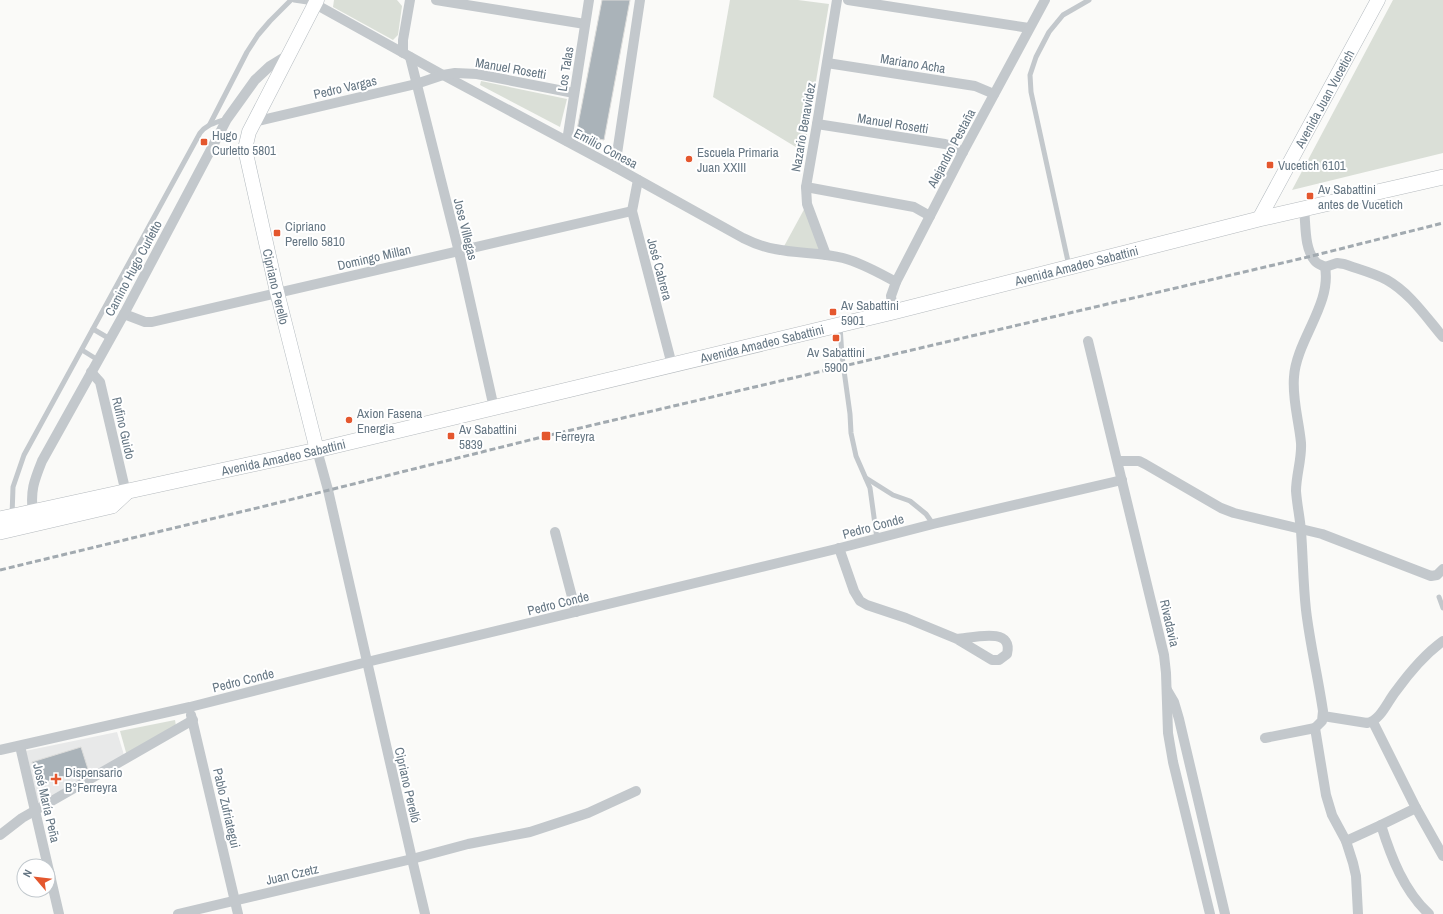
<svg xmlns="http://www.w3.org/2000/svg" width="1443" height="914" viewBox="0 0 1443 914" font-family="'Archivo Narrow',sans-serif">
  <rect width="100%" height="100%" fill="#fafaf8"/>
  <!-- built -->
  <polygon fill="#e8e9e9" points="117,732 124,755 38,803 25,751"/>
  <!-- green -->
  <g fill="#dadfd7">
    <polygon points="334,0 397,0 402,6 398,35 393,40 333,7"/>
    <polygon points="730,0 798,0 829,4 804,152 713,97"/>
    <polygon points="1393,0 1443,0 1443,153 1292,190"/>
    <polygon points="481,81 567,99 560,127 480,85"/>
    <polygon points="807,204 826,255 782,250"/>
    <polygon points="175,720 176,726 127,756 120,731"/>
  </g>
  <!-- building -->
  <g fill="#aab3b9" stroke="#dcdcda">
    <polygon points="602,0 630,0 604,140 576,135"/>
    <polygon points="81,747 88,769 39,784 32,762"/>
  </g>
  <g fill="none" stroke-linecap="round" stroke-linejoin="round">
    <!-- secondary casing -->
    <g stroke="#b3babf" stroke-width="15">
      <g id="secondary">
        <path id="s1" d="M317,0l-68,132 -4,17 32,143 40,158"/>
        <path id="s2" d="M1259,219l119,-219"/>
      </g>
    </g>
    <!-- primary casing -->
    <g stroke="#b5babe" stroke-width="16">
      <g id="primary">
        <path id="s3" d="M0,519l317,-69 576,-138 366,-93 184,-42"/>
        <polyline points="0,532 112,506 126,493"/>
      </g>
    </g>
    <!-- service -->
    <g stroke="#c3c8cc" stroke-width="5">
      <polyline points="294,0 314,3"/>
      <polyline points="210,124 247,52 258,35 270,21 291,0"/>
      <polyline points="1069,266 1031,92 1030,75 1036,57 1049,32 1063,15 1089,0"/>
      <polyline points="840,326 842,356 850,414 851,433 856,456 870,488 877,539"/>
      <polyline points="93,329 110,339"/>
      <polyline points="82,350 98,360"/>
      <polyline points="866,478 893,495 910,501 926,514 933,524"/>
      <path d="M12,516l1,-29 11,-32 176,-322c7,-9 16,-10 26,-14"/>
      <polyline points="1439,597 1443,608"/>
    </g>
    <!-- minor -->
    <g stroke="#c3c8cc" stroke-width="10">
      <polyline points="436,0 585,24"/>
      <polyline points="848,0 1029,28"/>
      <path d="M315,4l128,71 172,92 128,71c10,5 20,9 32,11 22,5 46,3 68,9 19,5 36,15 53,24"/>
      <polyline points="403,53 403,40 410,0"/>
      <polyline points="410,57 459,252 494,408"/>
      <polyline points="827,63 975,86 994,94"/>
      <polyline points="254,122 416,84 443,75 455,73 477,74 574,93"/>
      <polyline points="817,124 945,144 952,146 963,152"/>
      <polyline points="567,141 589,0"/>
      <polyline points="615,167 640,0"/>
      <polyline points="638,180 632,211 672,365"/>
      <polyline points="806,187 914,207 930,216"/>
      <path d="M1304,209c2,16 0,39 11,52 2,3 7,4 10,6 7,37 -29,74 -31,110 -2,22 5,44 7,66 1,16 -5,32 -5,48 1,14 4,27 5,40 2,26 2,52 5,79 4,34 12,67 17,101l-1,10 -7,7 11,67 6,20 14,26 7,22 3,13 2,38"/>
      <polyline points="826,255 807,204 806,187 817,124 837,0"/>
      <path d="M1325,267l12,-4 7,1c14,5 30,9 43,16 23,13 39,37 56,57"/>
      <polyline points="893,312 891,296 896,282 963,152 1045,0"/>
      <polyline points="124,314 145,322 152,322 632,211"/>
      <polyline points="1088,341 1164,655 1166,673 1168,733 1173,762 1210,914"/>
      <polyline points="91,372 100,382 126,493"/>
      <polyline points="317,450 328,490 412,859 425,914"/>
      <polyline points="1118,461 1139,461 1145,464 1221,508 1234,513 1322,534 1431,576 1437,575 1443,569"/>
      <path d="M33,513c-3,-22 1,-32 9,-52l82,-147 103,-195 28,-39 15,-14 18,-11"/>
      <polyline points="555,532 576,612"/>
      <path d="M839,548l15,43 6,10 7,4 39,13 51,21 35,21h7l8,-6c7,-28 -35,-16 -50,-15"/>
      <polyline points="1167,690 1174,702 1179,719 1225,914"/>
      <polyline points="191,715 238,914"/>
      <path d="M1323,716l44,7c14,-3 20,-21 29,-32 13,-18 29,-37 47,-50"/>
      <polyline points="1373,722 1416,808 1443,856"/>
      <polyline points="1265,738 1315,728"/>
      <polyline points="20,746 59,914"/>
      <polyline points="0,750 190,707 367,662 836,549 933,524 1122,480"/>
      <path d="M1416,808l-35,17c10,32 23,66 48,89"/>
      <polyline points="0,835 22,818 36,810 193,720"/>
      <polyline points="1346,841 1381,825"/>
      <polyline points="178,914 412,859 468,844 530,832 588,813 636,791"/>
    </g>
    <!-- secondary -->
    <use href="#secondary" stroke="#fff" stroke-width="14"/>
    <!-- primary -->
    <use href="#primary" stroke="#fff" stroke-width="15"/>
    <!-- rail -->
    <polyline stroke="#a2aab0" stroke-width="3" stroke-dasharray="6 3" stroke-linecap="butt" points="0,570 261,507 546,436 1312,256 1443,223"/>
  </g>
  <!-- markers -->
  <g fill="#e4572e" stroke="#fff" stroke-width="1.5">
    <rect x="200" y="138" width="8" height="8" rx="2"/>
    <circle cx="689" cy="159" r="4"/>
    <rect x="1266" y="161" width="8" height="8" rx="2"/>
    <rect x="1306" y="192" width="8" height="8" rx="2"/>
    <rect x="273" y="229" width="8" height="8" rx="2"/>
    <rect x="829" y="308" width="8" height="8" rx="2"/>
    <rect x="832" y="334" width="8" height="8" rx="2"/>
    <circle cx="349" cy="420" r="4"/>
    <rect x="447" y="432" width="8" height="8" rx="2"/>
    <rect x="541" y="431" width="10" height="10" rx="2"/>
    <path d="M54 773h4v4h4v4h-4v4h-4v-4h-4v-4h4z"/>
  </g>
  <g text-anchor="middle" stroke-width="4" stroke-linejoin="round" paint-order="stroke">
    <!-- street labels -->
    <g font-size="13" fill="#657683" stroke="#fff">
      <text transform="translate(913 63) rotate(9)" y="5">Mariano Acha</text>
      <text transform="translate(511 68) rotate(10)" y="5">Manuel Rosetti</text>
      <text transform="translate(565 69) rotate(-81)" y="5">Los Talas</text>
      <text transform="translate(345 87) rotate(-13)" y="5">Pedro Vargas</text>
      <text dy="5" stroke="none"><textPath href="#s2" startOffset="137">Avenida Juan Vucetich</textPath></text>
      <text transform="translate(893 123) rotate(9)" y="5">Manuel Rosetti</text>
      <text transform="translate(803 127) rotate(-80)" y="5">Nazario Benavidez</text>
      <text transform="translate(606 148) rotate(28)" y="5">Emilio Conesa</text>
      <text transform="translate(951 148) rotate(-62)" y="5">Alejandro Pestaña</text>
      <text transform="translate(466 229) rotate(76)" y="5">Jose Villegas</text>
      <text transform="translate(374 257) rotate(-13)" y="5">Domingo Millan</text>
      <text dy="5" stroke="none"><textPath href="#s3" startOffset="1106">Avenida Amadeo Sabattini</textPath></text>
      <text transform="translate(133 268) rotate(-62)" y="5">Camino Hugo Curletto</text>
      <text transform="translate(660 269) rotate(75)" y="5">José Cabrera</text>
      <text dy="5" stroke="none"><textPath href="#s1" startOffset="307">Cipriano Perello</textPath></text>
      <text dy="5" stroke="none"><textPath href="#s3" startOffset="782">Avenida Amadeo Sabattini</textPath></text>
      <text transform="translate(124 428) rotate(77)" y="5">Rufino Guido</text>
      <text dy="5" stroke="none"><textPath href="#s3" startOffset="290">Avenida Amadeo Sabattini</textPath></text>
      <text transform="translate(873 526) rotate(-15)" y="5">Pedro Conde</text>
      <text transform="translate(558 603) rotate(-14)" y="5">Pedro Conde</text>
      <text transform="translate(1170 623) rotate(77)" y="5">Rivadavia</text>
      <text transform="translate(243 680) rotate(-14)" y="5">Pedro Conde</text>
      <text transform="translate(408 785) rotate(77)" y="5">Cipriano Perelló</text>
      <text transform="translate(47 803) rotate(77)" y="5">José María Peña</text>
      <text transform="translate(227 808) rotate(77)" y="5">Pablo Zufriategui</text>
      <text transform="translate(292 874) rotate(-13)" y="5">Juan Czetz</text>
    </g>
    <!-- poi labels -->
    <g font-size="13" fill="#657683" stroke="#fff" text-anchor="start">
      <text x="212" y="140">Hugo<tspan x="212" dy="15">Curletto 5801</tspan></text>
      <text x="697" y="157">Escuela Primaria<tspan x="697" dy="15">Juan XXIII</tspan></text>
      <text x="1278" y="170">Vucetich 6101</text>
      <text x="1318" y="194">Av Sabattini<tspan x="1318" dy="15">antes de Vucetich</tspan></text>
      <text x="285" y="231">Cipriano<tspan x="285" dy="15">Perello 5810</tspan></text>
      <text x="841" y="310">Av Sabattini<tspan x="841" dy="15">5901</tspan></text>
      <text x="836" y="357" text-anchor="middle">Av Sabattini<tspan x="836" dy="15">5900</tspan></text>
      <text x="357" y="418">Axion Fasena<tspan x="357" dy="15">Energia</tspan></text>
      <text x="459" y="434">Av Sabattini<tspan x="459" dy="15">5839</tspan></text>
      <text x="555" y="441">Ferreyra</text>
      <text x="65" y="777">Dispensario<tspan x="65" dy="15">B°Ferreyra</tspan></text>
    </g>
  </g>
  <!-- north arrow -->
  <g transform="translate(36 878) rotate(298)"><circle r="19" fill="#ffffff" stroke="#c1c8cd"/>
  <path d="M0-3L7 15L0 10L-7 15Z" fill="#e4572e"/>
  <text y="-6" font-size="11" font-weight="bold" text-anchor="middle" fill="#657683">N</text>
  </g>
</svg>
